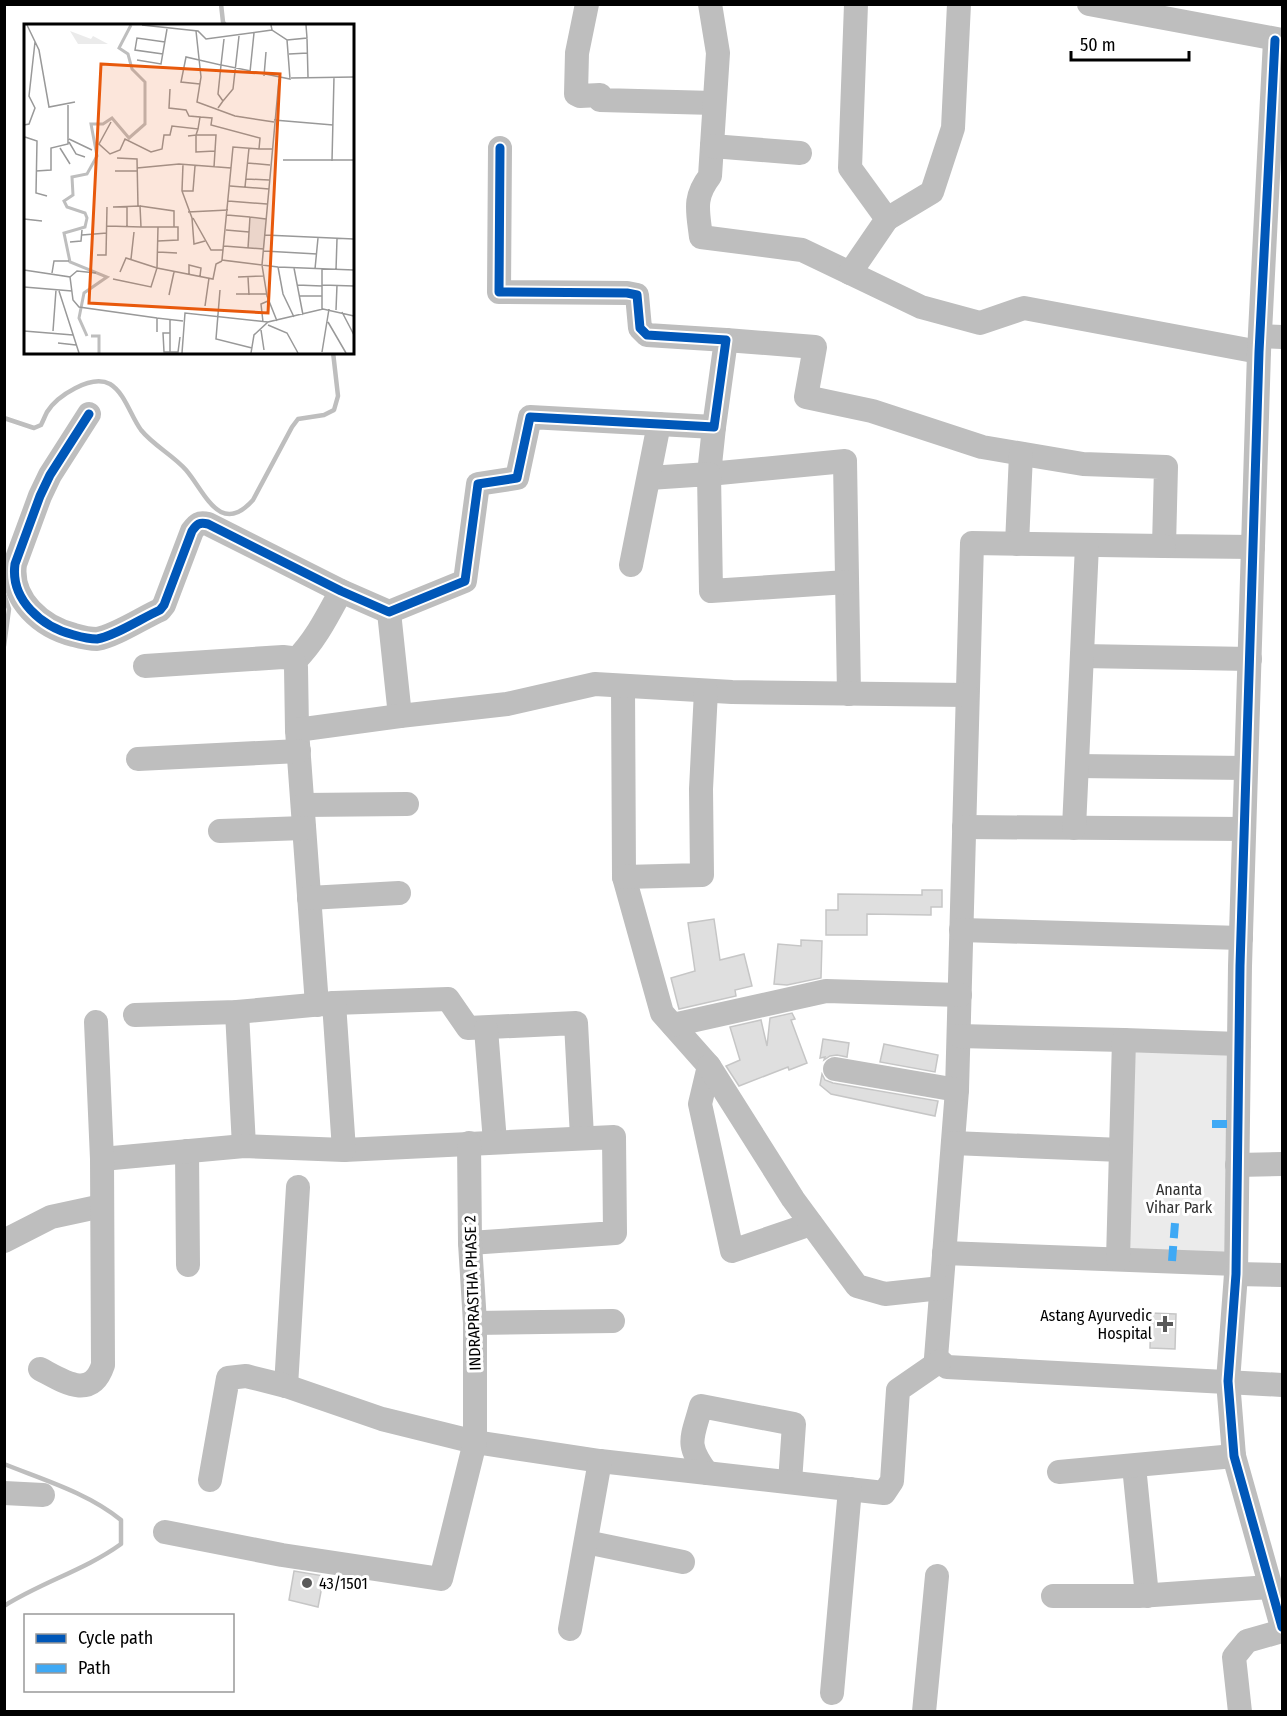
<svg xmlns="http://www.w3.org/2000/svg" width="1287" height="1716" viewBox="0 0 1287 1716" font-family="'Fira Sans Condensed',sans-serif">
  <rect width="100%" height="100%" fill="#fff"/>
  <!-- green -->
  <polygon fill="#ebebeb" points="1131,1045 1237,1047 1234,1262 1120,1258"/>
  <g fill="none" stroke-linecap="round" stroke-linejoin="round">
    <!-- stream -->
    <g stroke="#bebebe" stroke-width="4.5">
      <polyline points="221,4 223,22 226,26"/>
      <path d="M4,418l30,10 7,-3c2,-4 4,-9 6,-13 10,-16 44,-38 63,-28 15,9 21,33 31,46 13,16 32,25 45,40 19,22 34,67 67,30l39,-73 6,-8 26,-4 10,-5 4,-14 -5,-44"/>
      <polyline points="4,594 9,609 4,646"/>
      <path d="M4,1464c40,16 84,29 117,56v24c-36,26 -79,38 -117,62"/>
    </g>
  </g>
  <!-- building -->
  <g fill="#dfdfdf" stroke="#c6c6c6" stroke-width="1.5">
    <polygon points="922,890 942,890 942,907 931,907 931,915 867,914 867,935 826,935 826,910 838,910 838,894 922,895"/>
    <polygon points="714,919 720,960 744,954 752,986 735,990 736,996 679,1009 671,978 695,971 688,923"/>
    <polygon points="801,940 822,941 821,978 787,985 774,984 778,944 801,946"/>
    <polygon points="792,1013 795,1019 791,1020 807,1063 789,1070 788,1067 739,1086 726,1066 740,1060 730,1027 761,1020 767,1046 770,1018"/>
    <polygon points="823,1039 849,1043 847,1057 837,1055 830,1056 824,1060 825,1057 820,1058"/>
    <polygon points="884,1044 938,1055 935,1072 880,1062"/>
    <polygon points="822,1074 825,1080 833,1083 938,1101 935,1116 831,1094 820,1085"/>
    <polygon points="1151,1313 1176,1314 1175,1349 1150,1348"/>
    <polygon points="294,1571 324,1576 318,1607 289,1600"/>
  </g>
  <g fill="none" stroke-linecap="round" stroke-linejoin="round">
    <!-- minor -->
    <g stroke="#bebebe" stroke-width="24">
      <polyline points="587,4 577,53 576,94 580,96 600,95 600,100 714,103"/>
      <path d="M710,4l8,49 -8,123c-17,22 -12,35 -9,61l101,13 119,57 59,16 44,-15 235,44"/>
      <polyline points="1089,4 1282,40"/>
      <polyline points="1275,40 1259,352 1240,966 1236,1274 1228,1381 1234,1456 1282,1627"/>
      <polyline points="712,146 800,153"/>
      <polyline points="887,219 932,192 953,128 959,4"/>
      <polyline points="850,273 887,219 850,168 856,4"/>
      <polyline points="1260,336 1282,337"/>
      <polyline points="726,340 815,347 806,397 872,411 982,447 1083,464 1166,467 1164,546 1253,547"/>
      <path d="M89,414l-39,61 -10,21 -25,68c-5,36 27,63 59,71 7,2 15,4 23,4 18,-3 45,-21 63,-29l4,-5 28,-74c5,-7 7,-9 16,-7l133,67 48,21 76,-31 13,-97 39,-6 13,-61 184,10 12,-87 -79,-5 -7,-7 -3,-33 -10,-2 -128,-1 1,-144"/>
      <polyline points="714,427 709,474 845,461 849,694"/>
      <polyline points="649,478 709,474 711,591 847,582"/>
      <polyline points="1017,544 1021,454"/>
      <polyline points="1164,546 972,543 957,1090 936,1358 947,1367 1282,1385"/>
      <polyline points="631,565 659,424"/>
      <polyline points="389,612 400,716"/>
      <polyline points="1082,656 1250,659"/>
      <path d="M294,662c21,-21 33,-45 47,-71"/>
      <polyline points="145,666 283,657 291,658 296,667 297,730 317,1005"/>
      <polyline points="623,686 624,877 662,1013 709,1066 700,1104 732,1251 811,1224"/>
      <polyline points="297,730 400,716 507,704 595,684 732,692 967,695"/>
      <polyline points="138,759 299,751"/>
      <polyline points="1077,766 1246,768"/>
      <polyline points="303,805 407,804"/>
      <polyline points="964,827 1244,829"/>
      <polyline points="1074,828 1087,545"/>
      <polyline points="220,831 304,828"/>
      <polyline points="624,877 702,875 701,789 706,691"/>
      <polyline points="309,898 399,893"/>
      <polyline points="961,930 1241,938"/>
      <polyline points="334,1003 448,999 468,1028 576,1023 582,1137"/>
      <polyline points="237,1012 244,1146"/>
      <polyline points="673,1025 826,991 960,995"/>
      <polyline points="486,1029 495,1142"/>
      <polyline points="959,1036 1124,1040"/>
      <polyline points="709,1066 793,1199 857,1286 885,1294 941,1288"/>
      <polyline points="835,1069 957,1090"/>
      <polyline points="953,1143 1121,1150"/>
      <polyline points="344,1150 614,1137 615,1233 470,1243"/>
      <polyline points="187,1151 188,1265"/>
      <polyline points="102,1159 244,1146 344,1150 334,1003 237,1012 135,1015"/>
      <polyline points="1237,1165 1282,1164"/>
      <polyline points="4,1241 51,1217 102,1206"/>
      <polyline points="944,1253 1236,1264"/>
      <polyline points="1118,1259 1124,1040 1239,1044"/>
      <polyline points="1236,1274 1282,1275"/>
      <polyline points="475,1323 613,1321"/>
      <path d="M40,1369c23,12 51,32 63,-4l-1,-206 -6,-137"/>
      <polyline points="286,1386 298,1187"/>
      <polyline points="1134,1466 1147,1596"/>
      <polyline points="1059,1472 1234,1456"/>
      <path d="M707,1473c-22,-29 -15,-34 -6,-67l93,18 -4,58"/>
      <polyline points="210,1480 228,1378 246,1376 286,1386 382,1419 475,1442 600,1461 884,1493 892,1481 898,1390 940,1361"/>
      <polyline points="4,1493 43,1495"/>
      <polyline points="165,1532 282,1555 441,1579 475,1442 475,1323 470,1243 469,1143"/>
      <polyline points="586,1542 683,1562"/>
      <polyline points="1053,1596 1139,1596 1270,1587"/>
      <polyline points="570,1629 600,1461"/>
      <polyline points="832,1693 850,1489"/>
      <polyline points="924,1712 937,1576"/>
      <polyline points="1240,1712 1234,1657 1247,1641 1282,1631"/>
    </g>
    <!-- quiet -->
    <g stroke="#3fa9f5" stroke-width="8" stroke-dasharray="15 8" stroke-linecap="butt">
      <polyline points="1212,1124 1236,1124"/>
      <polyline points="1172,1261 1175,1223"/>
    </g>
    <!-- cycleway casing -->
    <g stroke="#fff" stroke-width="13">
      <g id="cycleway">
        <polyline points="1275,40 1259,352 1240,966 1236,1274 1228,1381 1234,1456 1282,1627"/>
        <path d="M89,414l-39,61 -10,21 -25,68c-5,36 27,63 59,71 7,2 15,4 23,4 18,-3 45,-21 63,-29l4,-5 28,-74c5,-7 7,-9 16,-7l133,67 48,21 76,-31 13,-97 39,-6 13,-61 184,10 12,-87 -79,-5 -7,-7 -3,-33 -10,-2 -128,-1 1,-144"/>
      </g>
    </g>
    <!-- cycleway -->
    <use href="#cycleway" stroke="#0057b8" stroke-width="9"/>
  </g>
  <!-- markers -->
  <g fill="#595959" stroke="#fff" stroke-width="2">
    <path d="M1162 1315h6v6h6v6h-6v6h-6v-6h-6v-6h6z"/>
    <circle cx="307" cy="1583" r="6"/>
  </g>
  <g text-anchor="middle" stroke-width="6" stroke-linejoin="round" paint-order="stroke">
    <!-- park labels -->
    <g font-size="16" fill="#323232" stroke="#fff">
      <text x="1179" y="1195">Ananta<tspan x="1179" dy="18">Vihar Park</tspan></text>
    </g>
    <!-- street labels -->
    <g font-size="16" fill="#000" stroke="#fff">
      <text transform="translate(472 1293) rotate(-92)" y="6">INDRAPRASTHA PHASE 2</text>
    </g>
    <!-- poi labels -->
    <g font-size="16" fill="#000" stroke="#fff" text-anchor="end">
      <text x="1152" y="1321">Astang Ayurvedic<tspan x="1152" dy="18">Hospital</tspan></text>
      <text x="319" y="1589" text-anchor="start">43/1501</text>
    </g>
  </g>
  <!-- overview -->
  <g transform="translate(24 24)">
    <rect width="330" height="330" fill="#fff"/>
    <path d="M46,7l21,8 2,-3 15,8h-30zM227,194l15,1 -2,30 -16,-1z" fill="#ebebeb"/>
    <path fill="none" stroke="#bebebe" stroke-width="3" d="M63,312l-8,-18 5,-25 23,-16 -37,-15 -6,-29 21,-6 2,-9 -2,-5 -18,-6 -3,-6 9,-6 -1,-18 15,-3 10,-18 -6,-32h12l9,-6 17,20 16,-14v-42l-13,-13 -4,-15 -9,-6 12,-23M67,312h8v17"/>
    <path fill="none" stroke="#999" stroke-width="1.5" d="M3,1l12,25 10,57 26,-5M118,1l56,6 8,8 66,-9M172,7l5,46 -4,25 38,14 39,6M283,14l1,39M200,15l-3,26 69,14 -3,-39 -15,-10 -1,-5M263,16l20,-2 -1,-13M139,30l-28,-4 2,-12 28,4M265,30l19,-1M113,36l24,4 6,-35M226,48l4,-39M240,52l2,-24M267,54l63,-1M176,60l-19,-2 5,-25 35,8 -3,29 5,7 -5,7M199,77l10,-12 6,-53M176,93l12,1 -1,7 49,13 -1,11h13M250,96l59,5M87,98l-12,22 11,10 10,-4 5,-11 26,13 11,-3 2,-14h6l2,-9 26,3 2,-12 -11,-1 -3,-6 -17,-2 1,-19M0,101l5,-1 6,-16 -6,-12 6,-54M0,104v24M174,105l-2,6h20l-2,32M164,112l8,-1v17l19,-1M1,113l12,4 -1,52 11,3M45,115l23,11M45,118l7,12 9,3M36,124l10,16M235,125l-26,-2 -11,113 56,7 76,3M93,134l20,1 1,47M259,136h71M308,137l2,-84M223,139l23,2M159,140l-1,27 10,27 2,26 11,-3M113,144l42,-4 52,4M12,147l15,-1v-22l17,-4v-41M91,147h22M222,155l23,1M206,162l39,3M221,163l4,-39M158,167h11l2,-25M204,177l39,3M116,182l34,5v16M103,183v19M164,188l40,-2M203,191l23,2M169,194l18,32h12M0,195l18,2M83,202l34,1 -1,-21 -27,1M117,203h37v13l-20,1M202,206l23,2M58,211l25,-2M241,211l89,4M46,218l11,-1 1,-11M200,222l40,3M224,224l2,-31 16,2M240,227l53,3M134,228l19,1M73,231h9l1,-48M107,235l3,-27M254,243l5,27 11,23M270,244l9,47M291,245l3,-31M0,246l46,7 3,23 6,7 78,11M312,246l1,-31M96,248l6,-14 31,10 56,11 3,-15 6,-3M28,249l2,-12h15M165,250v-9l12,3 -1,8M46,253l7,-6 19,2M214,253l25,-1M224,253l1,18M89,255l38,8 6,-19 1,-41M273,261l25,1M298,261l32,1M0,263l48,4M196,266l-4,49 36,9M35,267l20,62M212,270h31M145,271l5,-23M276,272h22M181,282l4,-28M298,286v-41M312,286l1,-25M318,288l12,23M253,297l-10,-25 -5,-31 17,-186M239,298l-2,-18 7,-3M304,298l18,31M244,301l19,8 11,20M237,306l3,20M0,307l49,4M29,307l3,-41M133,308v-14l26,3M146,309h-7l1,19h14l2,-15M34,319l18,2M146,328v-33M298,328l7,-43M158,329l3,-40 83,9M227,329l3,-18 14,-13 55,-13 31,7"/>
    <path fill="#e8590c" fill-opacity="0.15" stroke="#e8590c" stroke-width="3" d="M77,40l179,10 -12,239 -179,-10z"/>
    <rect width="330" height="330" fill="none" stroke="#000" stroke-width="3"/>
  </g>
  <!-- border -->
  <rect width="1287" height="1716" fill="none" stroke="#000000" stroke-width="12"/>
  <!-- legend -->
  <rect x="24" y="1614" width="210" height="78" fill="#ffffff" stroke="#999999" stroke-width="1.5"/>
  <rect x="36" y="1634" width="30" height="9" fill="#0057b8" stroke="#999999" stroke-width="1.5"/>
  <text x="78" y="1644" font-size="18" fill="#000000">Cycle path</text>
  <rect x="36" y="1664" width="30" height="9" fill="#3fa9f5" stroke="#999999" stroke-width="1.5"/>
  <text x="78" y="1674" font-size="18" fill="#000000">Path</text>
  <!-- scale -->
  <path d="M1071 51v9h118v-9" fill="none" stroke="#000000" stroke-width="3"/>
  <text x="1080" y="51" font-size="18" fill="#000000" stroke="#ffffff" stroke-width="4.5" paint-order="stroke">50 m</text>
</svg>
